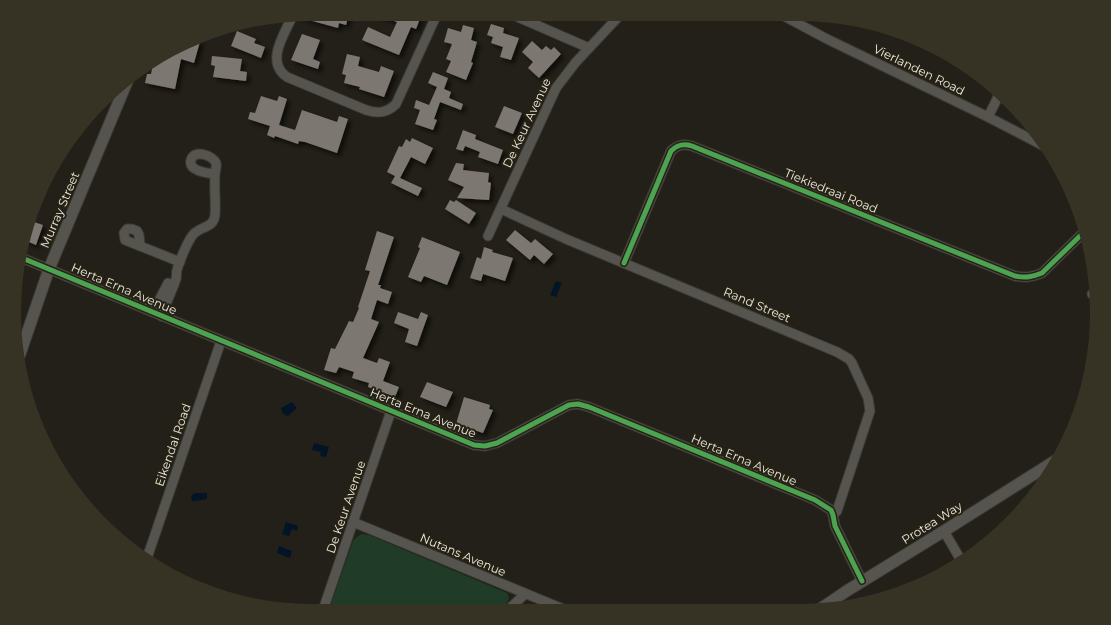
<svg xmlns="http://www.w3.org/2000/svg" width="1111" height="625" viewBox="0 0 1111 625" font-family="Montserrat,sans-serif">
  <defs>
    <filter id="shadow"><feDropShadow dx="3.5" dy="3.5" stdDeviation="2" flood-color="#0009"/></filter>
  </defs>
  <rect width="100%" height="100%" fill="#222018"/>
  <!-- green -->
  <path fill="#203c29" d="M362,534l7,1 138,58c5,7 -2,12 -7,17h-171l24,-69 4,-4z"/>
  <!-- water -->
  <g fill="#031427">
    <polygon points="556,281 562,283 556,297 550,295"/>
    <polygon points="292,402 297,408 288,416 283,414 281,408"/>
    <polygon points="314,443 329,447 326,457 320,456 321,452 312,450"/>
    <polygon points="195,493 207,493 207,499 196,501 192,501 191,496"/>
    <polygon points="286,522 298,526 297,531 292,529 289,536 282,534"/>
    <polygon points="279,546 292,551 290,558 277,553"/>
  </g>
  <!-- building -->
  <g fill="#7c7771" filter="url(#shadow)">
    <polygon points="312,14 349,14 346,25 339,23 338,28 298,17"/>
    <polygon points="377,14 416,14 421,16 416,29 411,27 399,55 362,40 368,27 390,37 397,22 376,15"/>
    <polygon points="491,24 504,28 503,33 519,38 511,60 500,57 503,47 491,43 493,37 487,35"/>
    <polygon points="463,25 474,28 471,40 477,42 471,62 473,63 466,80 446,72 451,61 446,59 452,44 444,42 448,28 461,32"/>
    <polygon points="237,31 256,39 254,43 265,47 261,58 231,46"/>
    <polygon points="302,34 320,40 313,59 320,62 318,69 291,60"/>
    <polygon points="201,38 194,63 181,59 175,89 145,83 147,74 151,74 153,64"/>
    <polygon points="532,41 542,50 546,46 551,50 554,47 561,54 539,78 528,68 533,62 522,52"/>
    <polygon points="347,54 360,57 358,66 379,72 381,66 394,71 384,97 359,89 360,87 344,83 346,75 342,74"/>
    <polygon points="212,56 242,59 240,71 247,72 246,81 213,77 215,66 211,65"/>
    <polygon points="433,72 448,78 444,89 451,92 449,98 463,104 461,110 440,102 434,119 437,120 433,130 415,124 420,110 414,108 416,100 429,105 437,87 428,83"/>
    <polygon points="261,96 277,101 279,96 287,99 279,125 295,130 302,110 337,122 339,116 348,119 337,153 305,142 299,141 298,144 275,136 274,138 267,135 270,126 248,119 250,112 255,113"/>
    <polygon points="504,106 522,113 513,134 495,127"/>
    <polygon points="463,130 476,135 475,139 503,150 498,164 478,157 480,152 465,146 463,151 456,149"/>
    <polygon points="412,138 433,148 425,164 411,157 400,178 422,188 418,196 391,183 395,176 387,172 399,146 402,147 406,139 410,142"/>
    <polygon points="456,163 464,164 463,170 489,173 488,182 491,183 489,200 457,198 464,187 448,180"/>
    <polygon points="450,200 454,202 456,200 476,213 469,224 445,209"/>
    <polygon points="31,221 43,225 36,245 24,240 24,235"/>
    <polygon points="515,230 531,243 535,239 553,254 544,264 534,255 530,260 506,240"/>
    <polygon points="377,231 394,237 378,285 381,285 380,288 392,292 388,304 377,300 371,319 379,322 363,358 377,363 379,358 390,362 383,381 399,387 395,397 368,387 369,383 352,378 354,372 339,367 336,373 324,370 331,348 335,349 349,321 353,322 359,308 358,307 370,271 365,270"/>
    <polygon points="422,237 460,252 447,285 424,276 421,282 408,277 420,248 418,247"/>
    <polygon points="484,247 493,250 492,252 513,258 505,281 483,274 481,281 470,278 477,257 481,259"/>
    <polygon points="398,312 418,319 421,312 428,315 417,346 405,342 409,329 394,323"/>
    <polygon points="427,382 453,392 446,407 420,397"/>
    <polygon points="464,397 490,405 489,409 493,410 483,433 456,424"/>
  </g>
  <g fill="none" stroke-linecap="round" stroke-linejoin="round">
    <!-- minor casing -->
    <g stroke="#3b3a34" stroke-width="11">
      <g id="minor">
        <polyline points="511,14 589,48"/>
        <polyline points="782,15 827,39 988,117 1046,147"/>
        <path d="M292,17c-8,18 -27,45 -5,60l79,33c12,4 21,3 30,-6l41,-90"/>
        <polyline points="988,117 1000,93"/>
        <polyline points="501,209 566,239 837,352 849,359 852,363 868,398 870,411 837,511 833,515"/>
        <polyline points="488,236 556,88 576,62 621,14"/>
        <polyline points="140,246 139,235 137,231 132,229 127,229 124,233 125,240 180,262"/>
        <polyline points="22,258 474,445 485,446 497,443 569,405 578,404 589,407 815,500 831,510 833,515 835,526 862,581"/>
        <path d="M624,263l47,-112c6,-6 12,-8 21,-5l323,130c11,2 17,1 27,-3l43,-42"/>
        <polyline points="1092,294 1096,298"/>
        <polyline points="153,312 168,283"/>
        <path d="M161,316c5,-13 11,-25 15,-37 1,-3 0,-7 1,-9 2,-8 10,-27 15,-34 6,-10 22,-7 23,-21 1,-14 -1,-27 0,-40 0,-4 2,-8 1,-12 -4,-8 -22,-14 -25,-3 -3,11 16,13 24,14"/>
        <polyline points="353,522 563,609"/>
        <polyline points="944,531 962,562"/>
        <polyline points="147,558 221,341"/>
        <polyline points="323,610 391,411"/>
        <polyline points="508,610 525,594"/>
      </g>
    </g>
    <!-- tertiary casing -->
    <g stroke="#3b3a34" stroke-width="13">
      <g id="tertiary">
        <polyline points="20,354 49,269 129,77"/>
        <polyline points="820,609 845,592 944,531 1058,459"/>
      </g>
    </g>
    <!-- minor -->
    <use href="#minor" stroke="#56544e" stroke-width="9"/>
    <!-- tertiary -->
    <use href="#tertiary" stroke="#56544e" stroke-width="11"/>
    <!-- cycleway casing -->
    <g stroke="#262214" stroke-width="8">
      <g id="cycleway">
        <polyline points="22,258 474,445 485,446 497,443 569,405 578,404 589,407 815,500 831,510 833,515 835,526 862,581"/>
        <path d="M624,263l47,-112c6,-6 12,-8 21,-5l323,130c11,2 17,1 27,-3l43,-42"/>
      </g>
    </g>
    <!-- cycleway -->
    <use href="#cycleway" stroke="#4ca352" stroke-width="5"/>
  </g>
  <g text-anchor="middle" stroke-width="4" stroke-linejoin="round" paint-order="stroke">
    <!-- street labels -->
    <g font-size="12" fill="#eae8df" stroke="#262214">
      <text transform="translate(919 70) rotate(26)" y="4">Vierlanden Road</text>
      <text transform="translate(527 123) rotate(-65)" y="4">De Keur Avenue</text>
      <text transform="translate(831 191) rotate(22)" y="4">Tiekiedraai Road</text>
      <text transform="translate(60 210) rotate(-67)" y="4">Murray Street</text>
      <text transform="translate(124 289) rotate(23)" y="4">Herta Erna Avenue</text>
      <text transform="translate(757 305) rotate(23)" y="4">Rand Street</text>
      <text transform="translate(423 413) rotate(22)" y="4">Herta Erna Avenue</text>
      <text transform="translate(173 445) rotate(-71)" y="4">Eikendal Road</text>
      <text transform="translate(744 460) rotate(23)" y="4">Herta Erna Avenue</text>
      <text transform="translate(346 507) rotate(-71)" y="4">De Keur Avenue</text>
      <text transform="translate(932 523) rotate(-32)" y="4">Protea Way</text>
      <text transform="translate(463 555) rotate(23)" y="4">Nutans Avenue</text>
    </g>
  </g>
  <!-- crop -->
  <path d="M0 0H1111V625H0ZM312 21H799A291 291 0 0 1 1090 312V313A291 291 0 0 1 799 604H312A291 291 0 0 1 21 313V312A291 291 0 0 1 312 21Z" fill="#363224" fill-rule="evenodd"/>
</svg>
